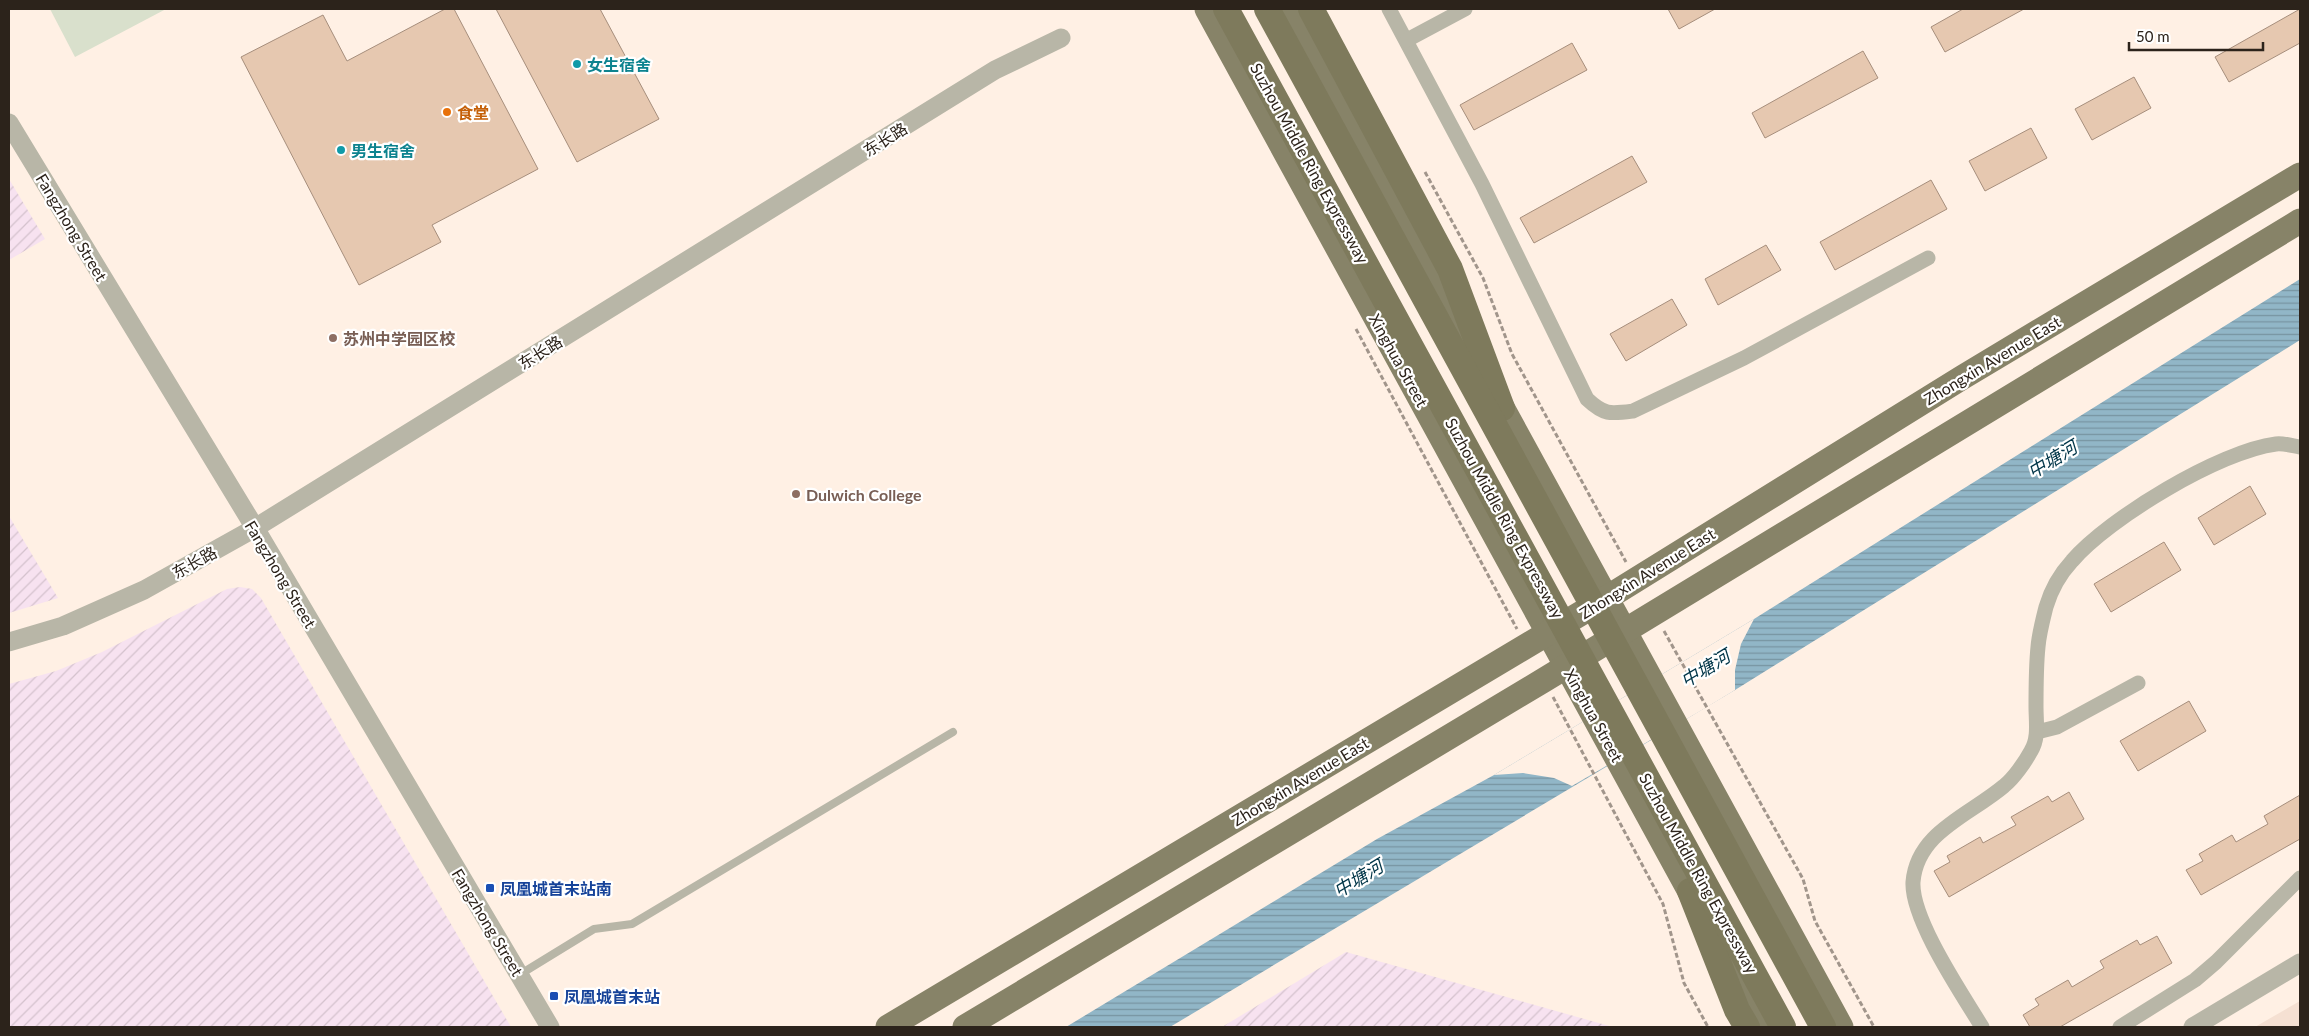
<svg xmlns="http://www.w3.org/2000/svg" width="2309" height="1036" font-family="Lato,'Noto Sans SC',sans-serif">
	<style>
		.industrial { fill: url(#industrial-furrows) }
		.medical { fill: #f5e0d2 }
		.pitch { fill: #d9e0cc }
		.water { fill: url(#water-rules) }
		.pier { fill: #fff0e4 }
		.building { fill: #e6c8b0; stroke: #a68e7c }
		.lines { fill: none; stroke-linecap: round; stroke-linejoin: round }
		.path { stroke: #a1958b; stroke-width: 3; stroke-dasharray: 5 2.5; stroke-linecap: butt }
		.service { stroke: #b8b6a7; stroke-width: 8 }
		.minor { stroke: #b8b6a7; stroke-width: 15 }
		.tertiary { stroke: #b8b6a7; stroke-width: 19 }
		.primary { stroke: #878368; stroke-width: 25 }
		.trunk { stroke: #7e7a5c; stroke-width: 26 }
		.trunk-bridge { stroke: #7e7a5c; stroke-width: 26 }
		.culture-dot { fill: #0f9aa8; stroke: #fff; stroke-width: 2 }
		.food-dot { fill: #e8710a; stroke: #fff; stroke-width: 2 }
		.education-dot { fill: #8d6e63; stroke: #fff; stroke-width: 2 }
		.transit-dot { fill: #1a4fb4; stroke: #fff; stroke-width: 2 }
		.labels { text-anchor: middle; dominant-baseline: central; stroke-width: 4.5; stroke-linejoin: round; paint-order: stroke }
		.culture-label { font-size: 16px; font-weight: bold; fill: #0d838f; stroke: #fff; text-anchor: start }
		.food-label { font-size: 16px; font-weight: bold; fill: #c56008; stroke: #fff; text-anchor: start }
		.street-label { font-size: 16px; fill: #2c231b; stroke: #fff }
		.education-label { font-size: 16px; font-weight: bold; fill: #785e54; stroke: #fff; text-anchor: start }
		.transit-label { font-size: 16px; font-weight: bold; fill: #164399; stroke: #fff; text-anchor: start }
		.water-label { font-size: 18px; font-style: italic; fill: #003548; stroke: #fff }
	</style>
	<defs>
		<pattern id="industrial-furrows" width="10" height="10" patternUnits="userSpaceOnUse" patternTransform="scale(1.25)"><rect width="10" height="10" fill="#f7e2f0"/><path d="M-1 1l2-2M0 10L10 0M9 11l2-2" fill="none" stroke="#d4c2cd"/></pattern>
		<pattern id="water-rules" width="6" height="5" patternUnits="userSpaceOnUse" patternTransform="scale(1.25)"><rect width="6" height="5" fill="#91b6c7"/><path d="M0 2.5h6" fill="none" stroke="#7794a1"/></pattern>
	</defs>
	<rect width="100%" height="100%" fill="#fff0e4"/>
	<g class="industrial">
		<polygon points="9,179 45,239 9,260"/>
		<polygon points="9,516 58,598 9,613"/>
		<polygon points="240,587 252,589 261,598 511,1027 9,1027 9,684 56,671 102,652 227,589"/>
		<polygon points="1346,952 1613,1027 1222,1027"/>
	</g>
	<polygon class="medical" points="2300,1001 2300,1027 2255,1027"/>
	<polygon class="pitch" points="50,9 166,9 75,57"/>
	<polygon class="water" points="2300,279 2300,340 1735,690 1170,1027 1066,1027 1377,839 1494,775 1754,619"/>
	<polygon class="pier" points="1754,619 1741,644 1735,670 1735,690 1707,707 1572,786 1554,778 1523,773 1494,775"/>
	<g class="building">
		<polygon points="445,9 454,9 538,169 432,225 441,242 359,285 241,57 323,15 347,61"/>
		<polygon points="496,9 600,9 659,119 577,162"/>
		<polygon points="1668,9 1715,9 1679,29"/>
		<polygon points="1963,9 2024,9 1945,52 1931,27"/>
		<polygon points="2300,9 2300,43 2229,82 2215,57"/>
		<polygon points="1572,43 1587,70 1474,130 1460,105"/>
		<polygon points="1863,51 1878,78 1765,138 1752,113"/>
		<polygon points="2134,77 2151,108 2092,140 2075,109"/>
		<polygon points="2031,128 2047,158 1985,191 1969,161"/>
		<polygon points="1632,156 1647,182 1534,243 1520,218"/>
		<polygon points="1931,180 1947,209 1835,270 1820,242"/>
		<polygon points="1766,245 1781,270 1718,305 1705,279"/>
		<polygon points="1672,299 1687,325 1626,361 1610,334"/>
		<polygon points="2250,486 2266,514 2214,545 2198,518"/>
		<polygon points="2164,542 2181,570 2111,612 2094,584"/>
		<polygon points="2189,701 2206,731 2138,771 2120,741"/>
		<polygon points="2069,792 2084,819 1949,897 1934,871 1950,862 1947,856 1980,837 1983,843 2016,825 2011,817 2048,796 2052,802"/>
		<polygon points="2300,795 2300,839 2201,895 2186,870 2203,861 2199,854 2232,835 2236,842 2268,824 2264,816"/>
		<polygon points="2157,936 2172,963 2060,1027 2030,1027 2023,1015 2039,1005 2035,999 2068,980 2072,987 2104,968 2100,961 2137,940 2140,945"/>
	</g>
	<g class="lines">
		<g class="path">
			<polyline points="1425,172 1483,278 1512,354 1626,562"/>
			<polyline points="1356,329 1517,629"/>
			<polyline points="1664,631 1803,879 1815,921 1874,1027"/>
			<polyline points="1553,697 1663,904 1684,983 1708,1027"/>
		</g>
		<polyline class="service" points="519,975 594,929 632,924 953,732"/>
		<g class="minor">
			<path d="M1389 9 1482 184 1587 399C1604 415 1610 414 1633 411L1744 358 1928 258"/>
			<polyline points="1407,40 1465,9"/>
			<polyline points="2037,732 2057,727 2138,683"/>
			<path d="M1982 1027C1962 994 1911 919 1913 882 1917 832 1970 815 2004 786 2014 778 2025 762 2031 751 2039 738 2036 722 2036 707 2036 687 2036 666 2038 647 2039 634 2043 619 2046 607 2051 590 2060 574 2072 561 2109 518 2220 451 2276 444 2284 443 2293 446 2300 447"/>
			<polyline points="2120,1027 2195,980 2216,962 2300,878"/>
		</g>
		<g class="tertiary">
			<polyline points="9,123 255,528 550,1027"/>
			<polyline points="9,642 63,626 144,590 255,528 995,70 1061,38"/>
			<polyline points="2193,1027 2300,963"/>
		</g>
		<g class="primary">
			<polyline points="1207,9 1700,910"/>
			<polyline points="1285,9 1473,354"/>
			<polyline points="1492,389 1841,1027"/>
			<polyline points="1725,956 1764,1027"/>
			<polyline points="888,1027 1605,599 1963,377 2300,175"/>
			<polyline points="965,1027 1544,680 2300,221"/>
		</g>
		<g class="trunk">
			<polyline points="1311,9 1450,269 1502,408"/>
			<polyline points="1690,891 1737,1010 1747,1027"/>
		</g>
		<g class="trunk-bridge">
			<polyline points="1226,9 1783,1027"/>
			<polyline points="1267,9 1823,1027"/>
		</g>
	</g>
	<g class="culture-dot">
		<circle cx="577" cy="64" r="5"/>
		<circle cx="341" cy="150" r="5"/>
	</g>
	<circle class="food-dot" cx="447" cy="112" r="5"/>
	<g class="education-dot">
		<circle cx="333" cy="338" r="5"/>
		<circle cx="796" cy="494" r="5"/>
	</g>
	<g class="transit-dot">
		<rect x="485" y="883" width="10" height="10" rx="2.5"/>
		<rect x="549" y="991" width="10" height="10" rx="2.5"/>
	</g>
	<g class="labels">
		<g class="culture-label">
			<text x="587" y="64">女生宿舍</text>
			<text x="351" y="150">男生宿舍</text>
		</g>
		<g class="food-label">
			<text x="457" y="112">食堂</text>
		</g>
		<g class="street-label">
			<text transform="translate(885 139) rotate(-32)">东长路</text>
			<text transform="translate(1310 163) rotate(61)">Suzhou Middle Ring Expressway</text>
			<text transform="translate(72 227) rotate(59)">Fangzhong Street</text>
			<text transform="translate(540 352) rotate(-32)">东长路</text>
			<text transform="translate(1399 360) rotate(61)">Xinghua Street</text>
			<text transform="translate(1992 360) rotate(-31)">Zhongxin Avenue East</text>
			<text transform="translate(1505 518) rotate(61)">Suzhou Middle Ring Expressway</text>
			<text transform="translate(194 562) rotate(-29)">东长路</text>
			<text transform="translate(1647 573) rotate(-32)">Zhongxin Avenue East</text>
			<text transform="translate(281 574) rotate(59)">Fangzhong Street</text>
			<text transform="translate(1594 715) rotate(61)">Xinghua Street</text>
			<text transform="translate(1300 781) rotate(-31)">Zhongxin Avenue East</text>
			<text transform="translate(1699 873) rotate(61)">Suzhou Middle Ring Expressway</text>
			<text transform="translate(488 922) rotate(59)">Fangzhong Street</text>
		</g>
		<g class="education-label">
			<text x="343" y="338">苏州中学园区校</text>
			<text x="806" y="494">Dulwich College</text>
		</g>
		<g class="transit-label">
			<text x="500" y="888">凤凰城首末站南</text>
			<text x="564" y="996">凤凰城首末站</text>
		</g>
		<g class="water-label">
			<text transform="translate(2052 459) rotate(-31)">中塘河</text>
			<text transform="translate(1705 668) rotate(-31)">中塘河</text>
			<text transform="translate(1358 878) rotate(-31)">中塘河</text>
		</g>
	</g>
	<rect width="2309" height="1036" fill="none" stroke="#2c231b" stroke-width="20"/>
	<path d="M2129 42v8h134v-8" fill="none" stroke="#2c231b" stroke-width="2.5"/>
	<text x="2136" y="42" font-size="15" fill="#2c231b" stroke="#ffffff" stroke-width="4" paint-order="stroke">50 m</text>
</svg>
